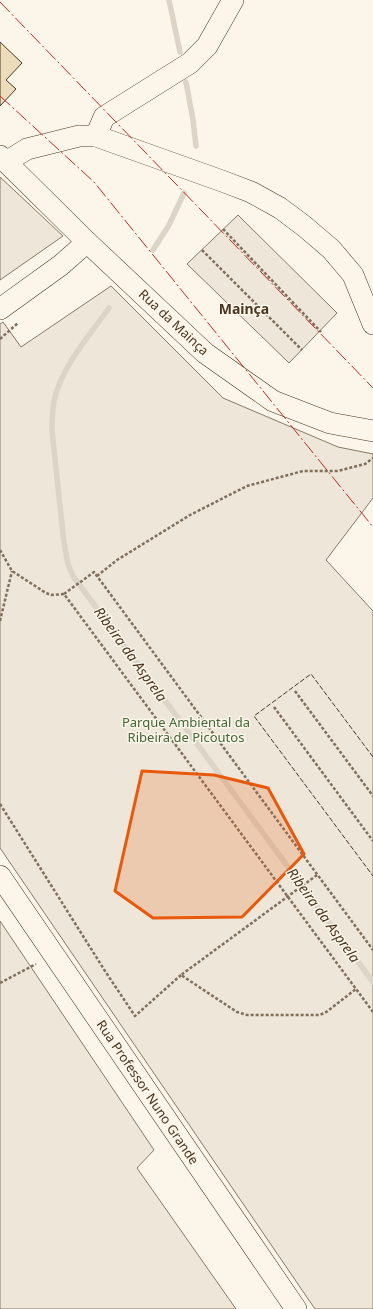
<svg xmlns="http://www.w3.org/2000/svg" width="373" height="1309" font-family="'Noto Sans',sans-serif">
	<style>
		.green { fill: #ede6d9; stroke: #887966 }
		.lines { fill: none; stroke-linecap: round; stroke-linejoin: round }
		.stream { stroke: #dcd4c6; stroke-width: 5.5 }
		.building { fill: #ecdcbc; stroke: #4a3520 }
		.minor-casing { stroke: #4a3520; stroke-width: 22 }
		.path { stroke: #7f6f5c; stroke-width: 2.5; stroke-dasharray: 3 2; stroke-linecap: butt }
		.minor { stroke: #fbf6e9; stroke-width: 21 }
		.fence { stroke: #4a3520; stroke-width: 1; stroke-dasharray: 5 2; stroke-linecap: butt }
		.power { stroke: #c62828; stroke-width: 1; stroke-dasharray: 14 3 2 3; stroke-linecap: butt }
		.marked { fill: #e8590c; fill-opacity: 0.2; stroke: #e8590c; stroke-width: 3; stroke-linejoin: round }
		.labels { text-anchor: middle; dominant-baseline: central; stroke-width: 3; stroke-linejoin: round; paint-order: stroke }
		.street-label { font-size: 13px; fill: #4a3520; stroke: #fbf6e9 }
		.park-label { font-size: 13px; fill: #436837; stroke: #fbf6e9 }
		.neighbourhood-label { font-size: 14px; font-weight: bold; fill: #4a3520; stroke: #fbf6e9 }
		.water-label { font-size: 14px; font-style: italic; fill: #4a3520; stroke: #fbf6e9 }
	</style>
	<rect width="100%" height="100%" fill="#fbf6e9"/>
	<g class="green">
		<polygon points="0,177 63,236 0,280"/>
		<polygon points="238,215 337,313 289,363 187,264"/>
		<polygon points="111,286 223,398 338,447 373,454 373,498 326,560 373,611 373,1309 315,1309 0,848 0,324 3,322 21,347"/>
		<polygon points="0,921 154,1150 137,1168 236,1309 0,1309"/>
	</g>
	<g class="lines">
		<g class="stream">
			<polyline points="169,0 180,52"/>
			<polyline points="186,82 193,120 196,146"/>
			<polyline points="153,250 169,225 184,193"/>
			<path d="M109 308C90 335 61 367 54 401 52 411 52 421 52 431L64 543 68 564 73 576 373 982"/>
		</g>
	</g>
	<polygon class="building" points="0,42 22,63 6,80 16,89 0,106"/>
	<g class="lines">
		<g class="minor-casing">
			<g id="minor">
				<polyline points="96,136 104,117 190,63 207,46 233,0"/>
				<polyline points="0,156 87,242 205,353 273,401 330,423 373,431"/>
				<polyline points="6,162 27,149 79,136 96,136 222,181 251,192 280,208 304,226 331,249 353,275 373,324"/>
				<polyline points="0,309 61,265 87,242"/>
				<polyline points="0,876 296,1309"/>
			</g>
		</g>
		<g class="path">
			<polyline points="223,229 321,332"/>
			<polyline points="202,250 302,350"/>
			<polyline points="0,339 18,323"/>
			<polyline points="0,550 12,571 46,593 51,595 64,594 373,1012"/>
			<polyline points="97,576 117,560 190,515 247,486 303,471 338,471 365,464 373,458"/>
			<polyline points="64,594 94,572 373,950"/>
			<polyline points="0,621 12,571"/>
			<polyline points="295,691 373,796"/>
			<polyline points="274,707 373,841"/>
			<polyline points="0,804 105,971 135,1016 181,975"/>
			<polyline points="317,875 181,975 237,1012 247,1015 319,1015 325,1013 356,989"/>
			<polyline points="0,983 36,964"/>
		</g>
		<use href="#minor" class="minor"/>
		<polyline class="fence" points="373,757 311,674 254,716 373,876"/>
		<g class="power">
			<polyline points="0,2 373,388"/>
			<polyline points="0,96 94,182 373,527"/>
		</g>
	</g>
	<path class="marked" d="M142 771 214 775 268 788 304 854 242 917 153 918 115 891Z"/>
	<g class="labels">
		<g class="street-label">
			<text transform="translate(174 322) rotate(43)">Rua da Mainça</text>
			<text transform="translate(148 1092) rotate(56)">Rua Professor Nuno Grande</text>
		</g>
		<g class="park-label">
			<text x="186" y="722">Parque Ambiental da<tspan x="186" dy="15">Ribeira de Picoutos</tspan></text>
		</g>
		<g class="neighbourhood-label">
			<text x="244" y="308">Mainça</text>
		</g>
		<g class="water-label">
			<text transform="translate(131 654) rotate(54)">Ribeira da Asprela</text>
			<text transform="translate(324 915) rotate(54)">Ribeira da Asprela</text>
		</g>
	</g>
</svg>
